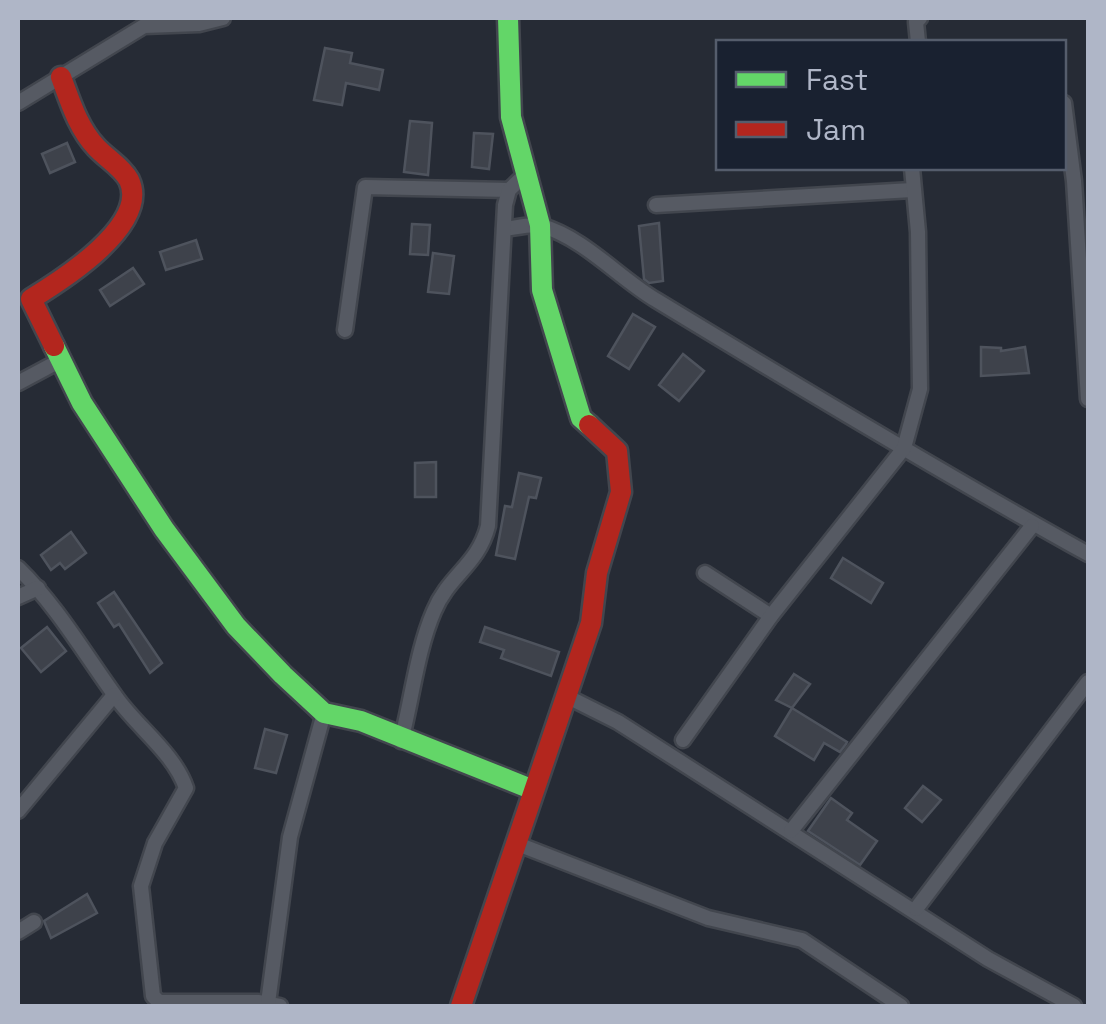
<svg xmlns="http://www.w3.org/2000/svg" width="1106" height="1024" font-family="'Space Grotesk',sans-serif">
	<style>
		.building { fill: #3e424b; stroke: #4e535d; stroke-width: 2.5 }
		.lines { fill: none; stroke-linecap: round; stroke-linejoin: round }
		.street-casing { stroke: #42464e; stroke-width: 19 }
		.fast-casing { stroke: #42464e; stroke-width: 25 }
		.jam-casing { stroke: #42464e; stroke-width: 25 }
		.street { stroke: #565a63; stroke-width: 14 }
		.fast { stroke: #63d668; stroke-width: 20 }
		.jam { stroke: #b3261e; stroke-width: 20 }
	</style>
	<rect width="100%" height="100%" fill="#262b35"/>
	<g class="building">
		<polygon points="325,48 352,53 350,63 383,70 379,90 346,83 342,105 314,100"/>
		<polygon points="410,121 432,123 428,175 404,172"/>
		<polygon points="474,133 493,134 489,169 472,167"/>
		<polygon points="67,143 75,162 50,173 42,154"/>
		<polygon points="659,223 663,281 649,283 644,279 639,226"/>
		<polygon points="412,224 430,225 428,255 410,254"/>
		<polygon points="196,240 202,259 166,270 160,252"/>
		<polygon points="433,253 454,256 449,294 428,292"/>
		<polygon points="133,268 144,284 110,306 100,290"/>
		<polygon points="633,314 655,327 629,369 608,356"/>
		<polygon points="981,347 1001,348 1001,351 1025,347 1029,373 981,376"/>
		<polygon points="683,354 704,371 679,401 659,385"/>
		<polygon points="436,462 436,497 415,497 415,463"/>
		<polygon points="519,473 541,478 536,498 529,497 515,559 496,555 505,506 512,507"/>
		<polygon points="71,532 86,553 65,569 60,563 51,570 41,555"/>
		<polygon points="843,558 883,583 871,603 831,578"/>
		<polygon points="114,592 162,663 150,673 119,624 114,627 98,603"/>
		<polygon points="47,627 66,651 41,672 21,648"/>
		<polygon points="485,627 559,652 551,676 501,658 504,650 480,642"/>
		<polygon points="794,674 810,684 792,708 776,700"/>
		<polygon points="792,708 847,742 846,744 840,752 824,743 814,760 775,736"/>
		<polygon points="265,729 287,735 276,773 255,768"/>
		<polygon points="923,786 941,800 922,822 905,808"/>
		<polygon points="831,798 852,813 847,820 877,841 860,865 808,831"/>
		<polygon points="87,894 97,913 51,938 44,921"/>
	</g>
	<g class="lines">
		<g class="street-casing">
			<g id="street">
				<polyline points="918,42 916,22 920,18"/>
				<polyline points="18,103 144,26 199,24 223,18"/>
				<polyline points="1064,103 1074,181 1088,399"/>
				<polyline points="656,205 912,190"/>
				<path d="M504 229C515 228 531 223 542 226 584 238 619 278 656 300 799 387 942 473 1088 554"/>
				<polyline points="345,330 365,187 509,190"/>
				<polyline points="18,383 61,360"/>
				<path d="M18 568C57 606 84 653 116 697 137 727 174 753 186 788L155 843 141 886 153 996 159 1002H258L280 1006"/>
				<polyline points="705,573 771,616"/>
				<polyline points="18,597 38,588"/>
				<polyline points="568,697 618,722 988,959 1074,1006"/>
				<polyline points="683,740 771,616 904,448 920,389 918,232 912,168"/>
				<path d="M401 741C412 699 417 650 434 611 449 575 478 565 488 526L505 205 509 190 528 172"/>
				<polyline points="18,811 114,695"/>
				<polyline points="791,831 1032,526"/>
				<polyline points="515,843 708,918 802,940 901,1006"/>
				<polyline points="916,909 1088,682"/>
				<polyline points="18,932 34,922"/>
				<polyline points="268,1003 290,837 324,713"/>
			</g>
		</g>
		<g class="fast-casing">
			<g id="fast">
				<polyline points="508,18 511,117 540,225 542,290 581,418 589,425"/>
				<polyline points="54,346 82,403 164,529 236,626 283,675 324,713 361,721 531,789"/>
			</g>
		</g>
		<g class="jam-casing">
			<g id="jam">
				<path d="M54 346 31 299C62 280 150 225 129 180 122 167 106 158 96 147 78 128 70 101 61 77"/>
				<polyline points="461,1006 591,623 597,573 621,492 617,451 589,425"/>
			</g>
		</g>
		<use href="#street" class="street"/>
		<use href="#fast" class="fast"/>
		<use href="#jam" class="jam"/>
	</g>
	<rect width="1106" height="1024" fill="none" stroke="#afb6c7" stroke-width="40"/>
	<rect x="716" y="40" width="350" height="130" fill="#192130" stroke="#555d6c" stroke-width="2.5"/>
	<rect x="736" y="72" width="50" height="15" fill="#63d668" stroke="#555d6c" stroke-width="2.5"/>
	<text x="806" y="90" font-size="30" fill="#afb6c7">Fast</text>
	<rect x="736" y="122" width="50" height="15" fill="#b3261e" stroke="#555d6c" stroke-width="2.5"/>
	<text x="806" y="140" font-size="30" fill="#afb6c7">Jam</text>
</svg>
